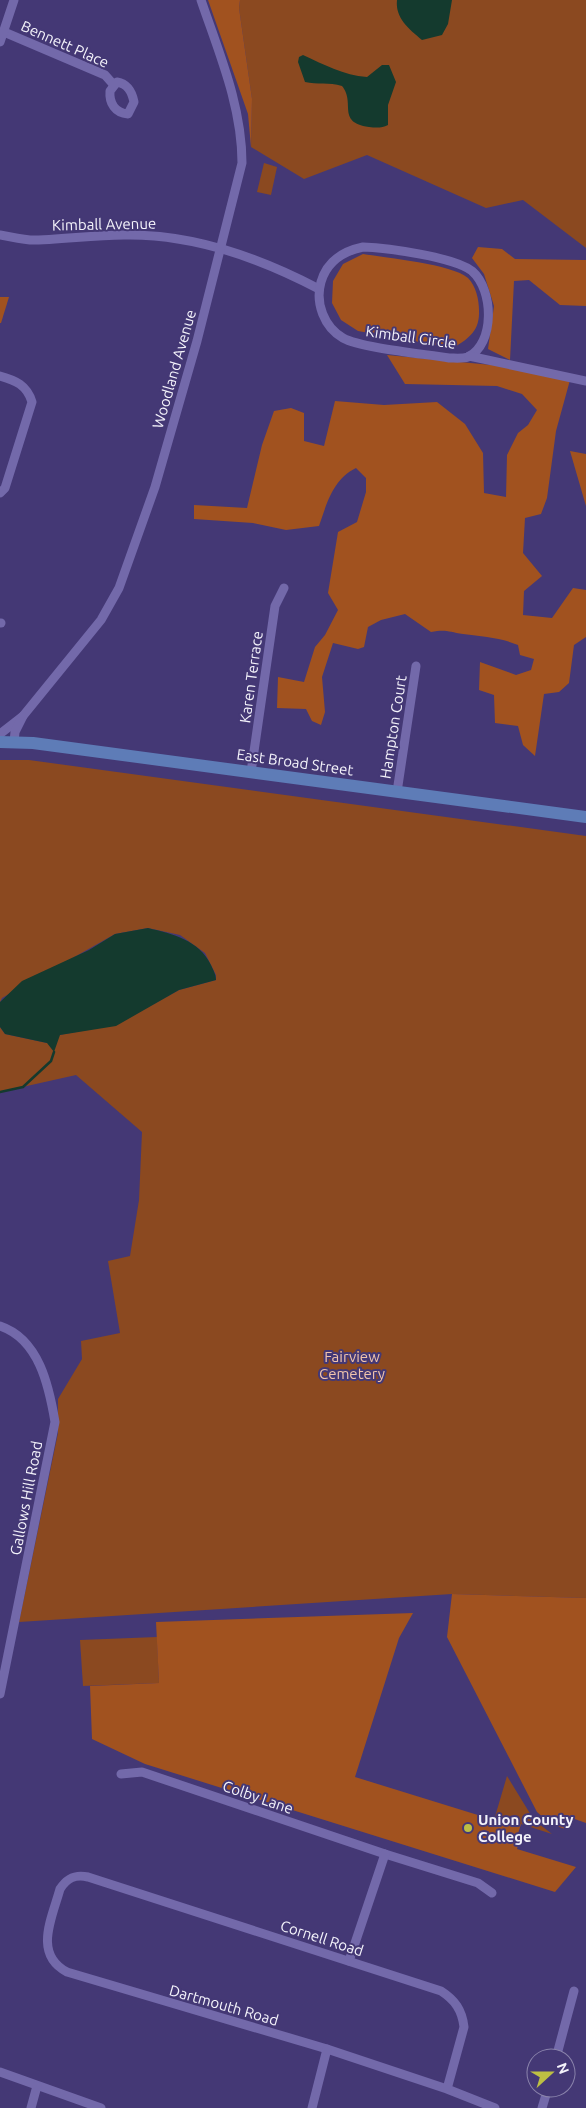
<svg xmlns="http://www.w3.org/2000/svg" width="586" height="2108" font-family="Ubuntu,sans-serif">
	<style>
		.green { fill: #8b4920 }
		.forest { fill: #a1521f }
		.water { fill: #143a2e }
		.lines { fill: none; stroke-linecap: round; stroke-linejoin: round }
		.stream { stroke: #143a2e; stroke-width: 2.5 }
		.street { stroke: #7369aa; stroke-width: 9 }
		.secondary { stroke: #5e7cb7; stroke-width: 12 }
		.poi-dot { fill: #bdbf43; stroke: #443875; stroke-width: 2 }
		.labels { text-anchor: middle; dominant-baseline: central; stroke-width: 4; stroke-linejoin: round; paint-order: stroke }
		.street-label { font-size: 15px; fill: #f4f3fb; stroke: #443875 }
		.park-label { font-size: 15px; fill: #f0c4ac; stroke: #443875 }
		.poi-label { font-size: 15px; font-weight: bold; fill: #f4f3fb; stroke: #443875; text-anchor: start }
	</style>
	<rect width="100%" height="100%" fill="#443875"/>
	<g class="green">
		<polygon points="240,0 586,0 586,248 523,200 486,208 367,155 304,179 251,147 252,99 239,8"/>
		<polygon points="264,163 277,167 271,195 257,192"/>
		<polygon points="0,760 29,760 586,836 586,1598 452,1594 19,1622 58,1433 58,1399 82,1359 81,1341 120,1333 108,1261 130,1256 139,1200 142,1132 76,1075 0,1092 0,1027 5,1034 47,1043 57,1040 59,1035 116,1025 179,990 216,980 216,975 205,953 180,935 148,928 115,934 2,998 0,1002"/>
		<polygon points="157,1637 159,1683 83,1686 80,1640"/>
		<polygon points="507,1776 534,1820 552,1834 521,1824 494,1820"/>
	</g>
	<g class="forest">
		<polygon points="208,0 240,0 239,8 252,99 251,147 248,114"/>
		<polygon points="478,247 502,249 515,259 586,260 586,306 560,305 529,280 514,281 510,360 488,349 494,306 484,274 472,258"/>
		<path d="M363 254C387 258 452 264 468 278 476 286 479 300 479 310 480 330 470 338 453 348L358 331 341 320 332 303 333 281 343 264Z"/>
		<polygon points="0,297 9,297 1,323 0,323"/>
		<path d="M387 355 502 366 570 380 556 431 547 498 541 514 525 518 523 553 542 576 524 591 523 615 552 618 573 588 586 590V637L574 645 569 683 559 692 544 694 535 756 523 745 518 726 495 723 494 695 479 690 480 662 516 675 531 670 534 659 520 655 518 645C499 637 483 637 463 634 449 632 446 629 431 632L405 614 381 620 368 627 364 647 358 649 333 643 322 677 325 712 321 725 312 721 306 709 277 708 278 677 304 682 315 647 325 635 338 610 328 593 338 532 357 522 366 492V478L356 468C333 479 327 503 319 526L286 530 253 523 194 519V505L247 508 262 445 274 411 291 408 304 413V441L324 446 335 401 384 405 437 402 465 424 483 453 484 493 506 497 507 455 518 433 528 425 537 410 522 394 497 386 405 384Z"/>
		<polygon points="570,451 586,454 586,506"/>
		<polygon points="452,1594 586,1598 586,1823 569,1817 565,1829 551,1824 537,1812 447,1637"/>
		<polygon points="413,1613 399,1638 355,1777 494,1820 521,1824 516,1840 519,1842 517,1849 576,1867 555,1892 145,1764 92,1739 90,1686 159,1683 156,1622"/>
	</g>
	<g class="water">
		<path d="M397 0H452L448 24 442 35 422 40C409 29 395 18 397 0Z"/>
		<path d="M303 55C325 65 343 75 367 77L382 65H389L396 82 388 105V125C382 128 377 128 369 127 336 122 356 103 342 86 329 82 317 85 305 82L298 62 299 57Z"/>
		<path d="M148 928C173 934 199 940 211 965 213 970 216 974 216 980L179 990 116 1026 60 1035 54 1052 47 1043 5 1034 0 1027V1002L22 981 89 950 115 934Z"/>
	</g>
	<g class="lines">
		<polyline class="stream" points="0,1092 23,1087 51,1061 54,1052"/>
		<g class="street">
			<polyline points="4,32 105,75 113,84"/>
			<polyline points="0,42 14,0"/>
			<path d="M117 82C128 84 132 92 134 102L128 114C115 113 109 103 110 91Z"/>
			<path d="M0 235C10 237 20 239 30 240 63 240 97 234 130 235 195 235 262 259 319 289"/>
			<path d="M363 247C388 248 454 257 472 271 494 290 495 344 468 357 462 359 455 358 449 358 425 354 361 348 343 338 324 327 315 303 321 282 327 261 344 251 363 247Z"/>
			<polyline points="469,356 586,381"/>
			<path d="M0 376C15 380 27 385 32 402L5 488 0 493"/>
			<polyline points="0,623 1,623"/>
			<polyline points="0,734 23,716"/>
			<path d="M14 742 15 732 23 716 101 620 119 588 155 487 197 341 242 163C242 106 219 53 201 0"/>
			<polyline points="251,772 275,606 284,588"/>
			<polyline points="397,792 416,666"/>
			<path d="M0 1326C39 1339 49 1386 55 1422L0 1694"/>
			<polyline points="121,1774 142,1772 385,1854 478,1883 492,1893"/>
			<polyline points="349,1961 385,1854"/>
			<polyline points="556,2058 574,1991"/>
			<polyline points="0,2072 101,2108"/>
			<path d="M447 2089 464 2027C462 2010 455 2000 441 1991L88 1877C75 1874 67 1878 60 1889 52 1918 33 1954 67 1972L327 2049 447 2089 495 2108"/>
			<polyline points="31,2108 37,2086"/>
			<polyline points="312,2108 327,2049"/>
			<polyline points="542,2108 548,2088"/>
		</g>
		<polyline class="secondary" points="0,742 33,743 586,817"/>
	</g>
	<circle class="poi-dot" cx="468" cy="1828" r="5"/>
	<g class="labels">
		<g class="street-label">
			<text transform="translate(65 44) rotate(24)">Bennett Place</text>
			<text transform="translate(104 224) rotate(-1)">Kimball Avenue</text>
			<text transform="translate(411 337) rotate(8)">Kimball Circle</text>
			<text transform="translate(174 369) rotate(-74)">Woodland Avenue</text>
			<text transform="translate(251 677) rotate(-82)">Karen Terrace</text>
			<text transform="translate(393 727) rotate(-81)">Hampton Court</text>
			<text transform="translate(295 762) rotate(8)">East Broad Street</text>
			<text transform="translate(26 1498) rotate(-79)">Gallows Hill Road</text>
			<text transform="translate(258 1797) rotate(19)">Colby Lane</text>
			<text transform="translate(322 1938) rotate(18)">Cornell Road</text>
			<text transform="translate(224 2005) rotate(16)">Dartmouth Road</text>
		</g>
		<g class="park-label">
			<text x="352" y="1356">Fairview<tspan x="352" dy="17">Cemetery</tspan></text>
		</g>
		<g class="poi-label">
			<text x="478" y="1819">Union County<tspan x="478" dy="17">College</tspan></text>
		</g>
	</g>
	<g transform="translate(551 2073) rotate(69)"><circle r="24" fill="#443875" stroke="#8a83ab"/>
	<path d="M0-4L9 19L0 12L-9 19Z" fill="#bdbf43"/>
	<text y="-8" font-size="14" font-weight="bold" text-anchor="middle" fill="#f4f3fb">N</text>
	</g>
</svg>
